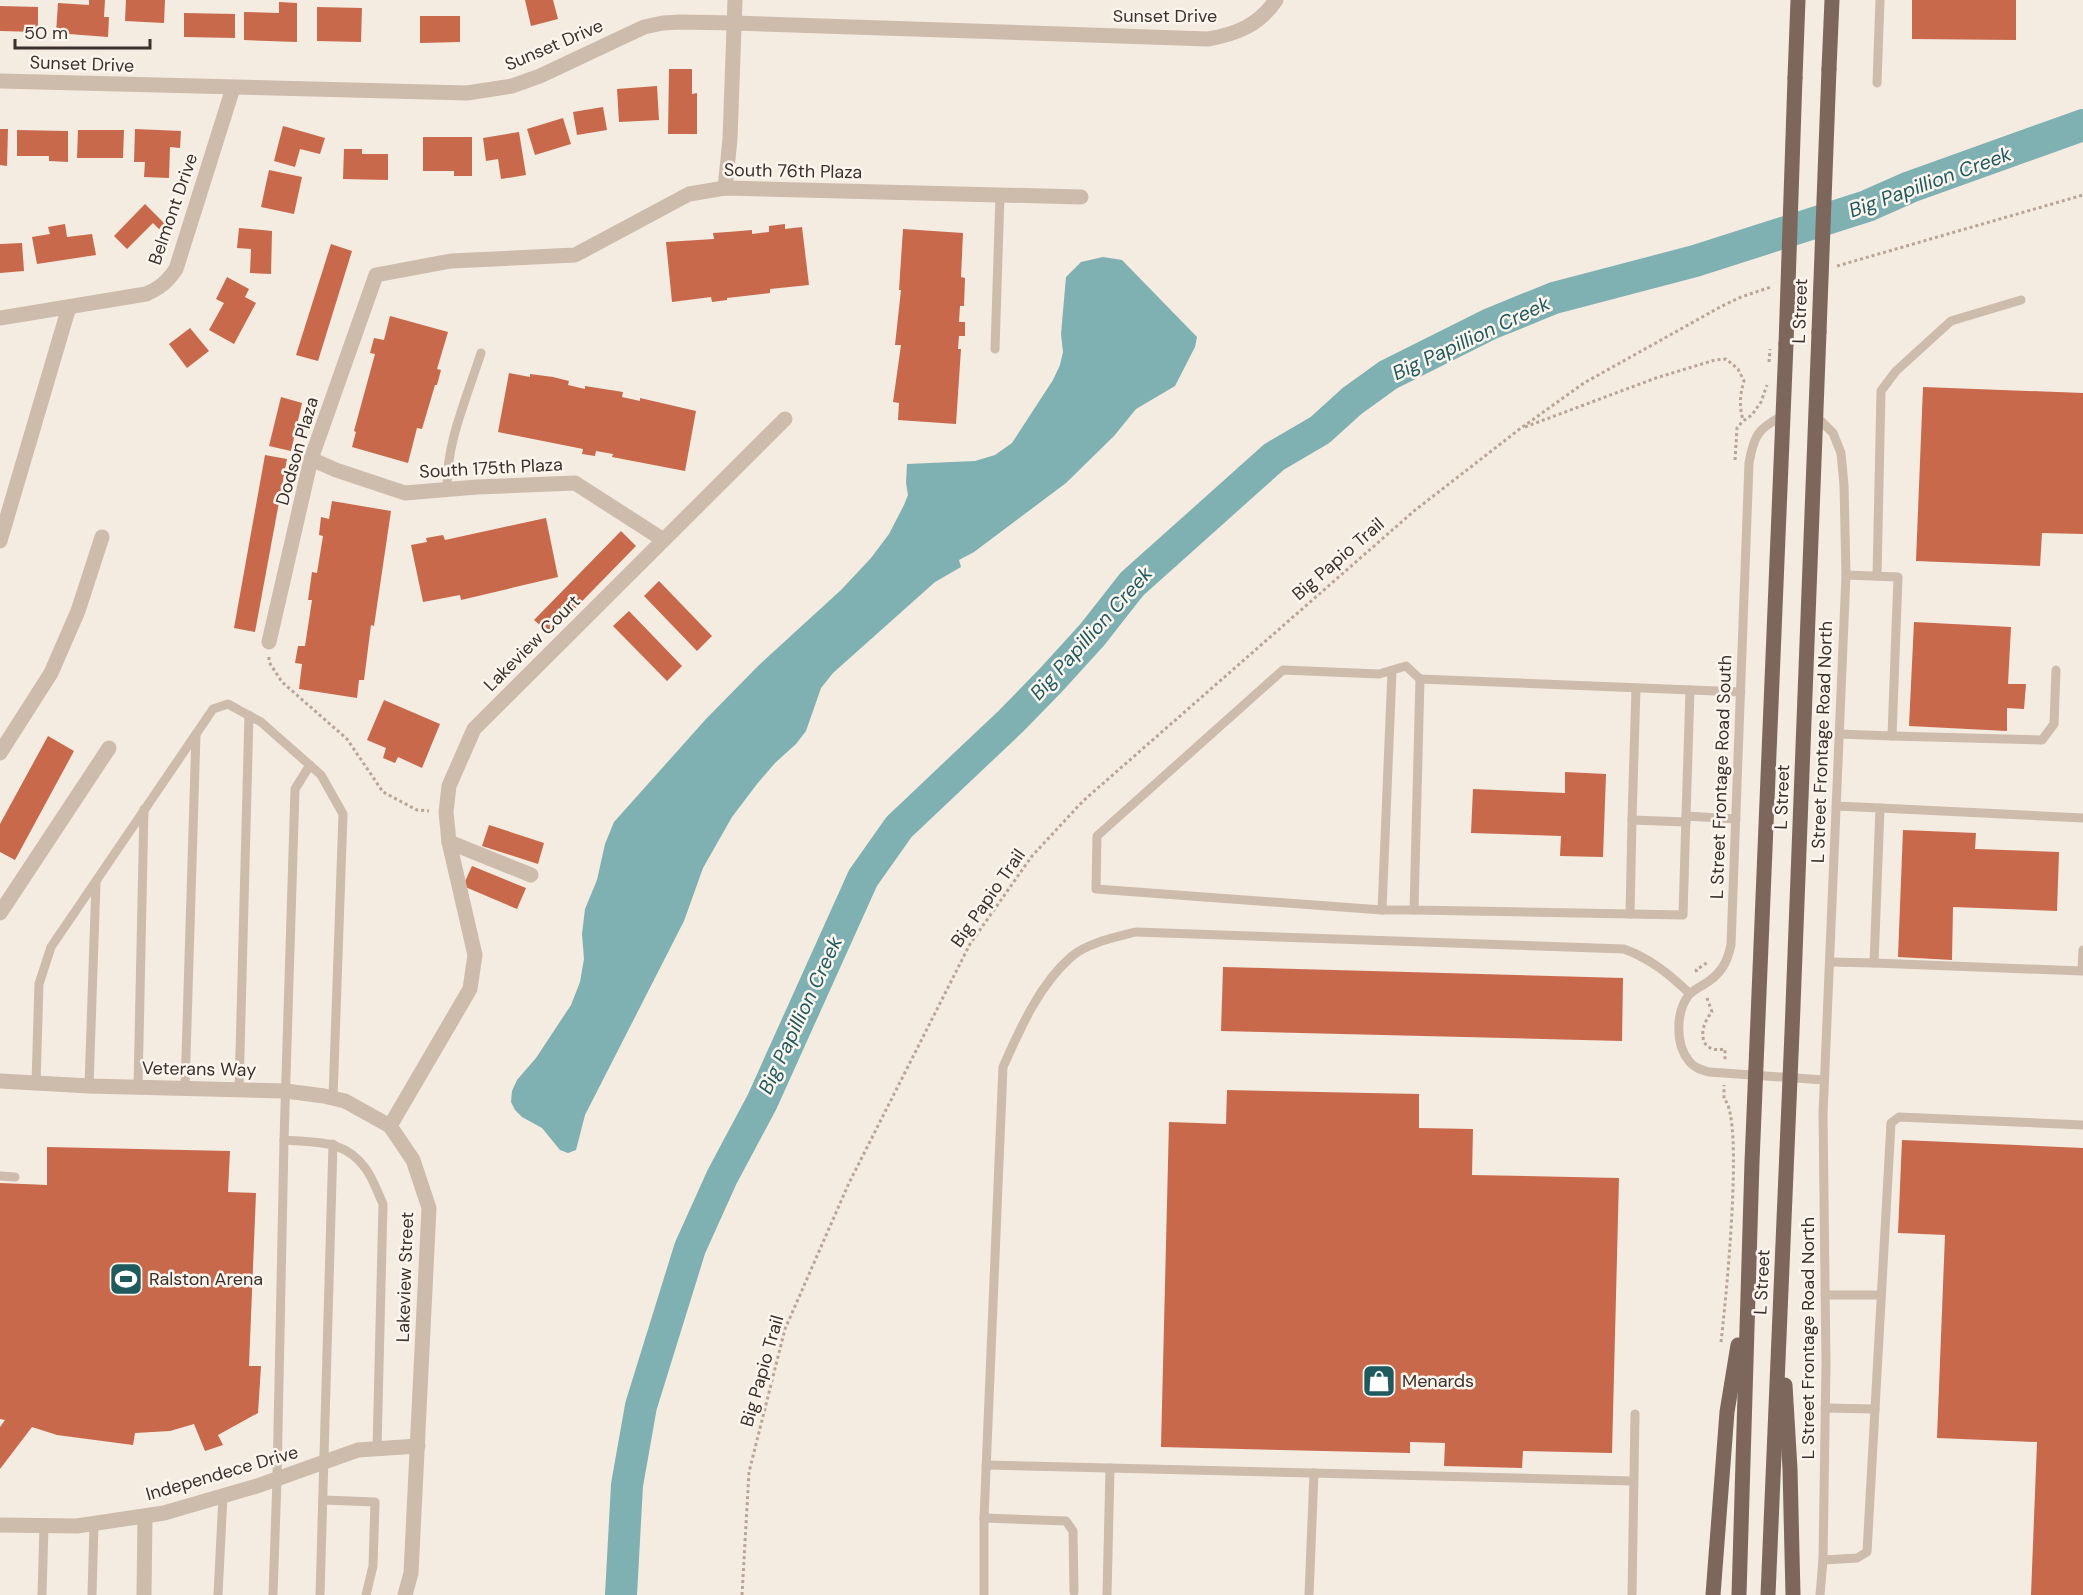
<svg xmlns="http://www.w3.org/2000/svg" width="2083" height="1595" font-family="'DM Sans',sans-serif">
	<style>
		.water { fill: #7fb0b2 }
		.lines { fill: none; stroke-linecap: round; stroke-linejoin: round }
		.river { stroke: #7fb0b2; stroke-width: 32 }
		.building { fill: #c8694b }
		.path { stroke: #b9a596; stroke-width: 3; stroke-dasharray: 3 3; stroke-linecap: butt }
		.lane { stroke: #cdbbac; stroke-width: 9 }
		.street { stroke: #cdbbac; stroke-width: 15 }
		.primary { stroke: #7d675c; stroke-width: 15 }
		.path-bridge { stroke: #b9a596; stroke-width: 3; stroke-dasharray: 3 3; stroke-linecap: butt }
		.primary-bridge { stroke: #7d675c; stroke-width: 15 }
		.labels { text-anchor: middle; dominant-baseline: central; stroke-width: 5; stroke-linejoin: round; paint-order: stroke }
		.street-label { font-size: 18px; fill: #3b302b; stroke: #fbf5ee }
		.poi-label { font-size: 18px; fill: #3b302b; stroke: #fbf5ee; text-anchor: start }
		.water-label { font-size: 20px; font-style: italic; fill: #1f5a5e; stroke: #fbf5ee }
	</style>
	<rect width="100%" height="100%" fill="#f4ebe1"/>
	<polygon class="water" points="1103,257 1122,260 1197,337 1195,347 1175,386 1136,409 1114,436 1066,483 974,552 959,560 961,567 935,582 833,673 821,688 806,731 796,744 775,763 757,784 732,817 703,868 684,921 585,1115 576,1150 568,1153 560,1150 542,1128 522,1117 515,1110 511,1102 512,1091 517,1080 536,1058 571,1005 580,982 584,959 582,934 585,909 597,880 605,844 614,822 706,719 758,666 841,590 871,558 889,534 904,505 908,495 906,483 907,464 975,461 995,455 1012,443 1053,380 1060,365 1063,352 1061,334 1066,277 1081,262"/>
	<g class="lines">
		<polyline class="river" points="621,1595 627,1485 641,1406 690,1248 722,1177 762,1102 863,878 899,827 1011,721 1051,680 1092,635 1132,584 1274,457 1320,430 1352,401 1388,375 1490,324 1554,298 1695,261 1867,206 1910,187 2083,125"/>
	</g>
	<g class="building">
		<polygon points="89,0 105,0 104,17 109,17 108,37 56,33 58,3 89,5"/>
		<polygon points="126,0 165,0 164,23 125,21"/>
		<polygon points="525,0 553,0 558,19 531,26"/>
		<polygon points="1912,0 2016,0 2016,40 1912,39"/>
		<polygon points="279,2 297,3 297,42 244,40 244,12 279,13"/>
		<polygon points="0,6 38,7 38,32 0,31"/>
		<polygon points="317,7 362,8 361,42 317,41"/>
		<polygon points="184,13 235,14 235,38 184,37"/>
		<polygon points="420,16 460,16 460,42 420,43"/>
		<polygon points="669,69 692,69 692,94 697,93 697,134 668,134"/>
		<polygon points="657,86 659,120 619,122 617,89"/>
		<polygon points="603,107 607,130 577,135 573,112"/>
		<polygon points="563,118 571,144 535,155 527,129"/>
		<polygon points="283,126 325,138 320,154 300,149 295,167 274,161"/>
		<polygon points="0,129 8,129 7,166 0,165"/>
		<polygon points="135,129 181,131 180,148 170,147 169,178 144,177 145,162 134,162"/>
		<polygon points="17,130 68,131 68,162 49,161 49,156 17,156"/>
		<polygon points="78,130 124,130 123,158 77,158"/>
		<polygon points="519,132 526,175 501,179 498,159 486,161 483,138"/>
		<polygon points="423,137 472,137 472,176 454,176 454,171 423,171"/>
		<polygon points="344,149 362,149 362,154 388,154 388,180 343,179"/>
		<polygon points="269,170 302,177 294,214 261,207"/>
		<polygon points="145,204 165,224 159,229 153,223 127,249 114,236"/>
		<polygon points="65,224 67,237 92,234 96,255 37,264 32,237 50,234 48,227"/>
		<polygon points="785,224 785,229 802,227 809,285 770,289 770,293 727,298 727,300 712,302 711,297 672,302 666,242 714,239 713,233 728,232 752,230 752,234 769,232 769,226"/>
		<polygon points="239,228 272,231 271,274 250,273 251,249 237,248"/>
		<polygon points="903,229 963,233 961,277 965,278 964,306 960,306 959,322 965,322 965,336 959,336 958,349 961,349 956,424 898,420 899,403 893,402 901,345 895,345 901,290 899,290"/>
		<polygon points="22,243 24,271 0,273 0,244"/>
		<polygon points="331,244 352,251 318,361 296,355"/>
		<polygon points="227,277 249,289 245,297 256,303 234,344 209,330 224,303 216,299"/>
		<polygon points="390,316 448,332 437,369 441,370 437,385 435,385 422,429 417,428 408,463 352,447 356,432 354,431 375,354 370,353 374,338 384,340"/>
		<polygon points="190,328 209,351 187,368 169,344"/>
		<polygon points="509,373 530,377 530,374 553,377 569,381 568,385 585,389 585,386 623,392 622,397 640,401 640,398 696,411 685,471 612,457 613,454 596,451 595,456 582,454 583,449 498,432"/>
		<polygon points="1923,387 2083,393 2083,534 2042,533 2040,566 1916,561"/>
		<polygon points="281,397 302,403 291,451 269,446"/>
		<polygon points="265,455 287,459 255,632 234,628"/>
		<polygon points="332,501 391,511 374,626 371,625 364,680 359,680 357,698 299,689 302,664 295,663 298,646 305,646 312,600 308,600 312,572 317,573 323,536 319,535 321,517 329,519"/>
		<polygon points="546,518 558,577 461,600 460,595 423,602 411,545 427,542 426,538 443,535 445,540"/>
		<polygon points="621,531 636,546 550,634 534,620"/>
		<polygon points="659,581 712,636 697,651 644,596"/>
		<polygon points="629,611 682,666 667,681 613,626"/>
		<polygon points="1914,622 2011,627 2008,684 2026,684 2024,709 2007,708 2007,731 1909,726"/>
		<polygon points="384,700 440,724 422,768 398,757 395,763 383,758 386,748 367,740"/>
		<polygon points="48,736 74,751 15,860 0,852 0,824"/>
		<polygon points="1565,772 1606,774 1603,857 1560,856 1561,836 1471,833 1473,789 1565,793"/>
		<polygon points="489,825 544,843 538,864 482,846"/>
		<polygon points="1903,830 1976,833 1975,849 2059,852 2057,911 1953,907 1952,960 1898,957"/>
		<polygon points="472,866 526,888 517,909 463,886"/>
		<polygon points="1223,967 1623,978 1622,1041 1221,1031"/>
		<polygon points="1227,1090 1419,1094 1419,1128 1473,1129 1472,1175 1619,1178 1612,1453 1523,1451 1522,1468 1444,1466 1445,1443 1410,1442 1410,1453 1161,1447 1169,1122 1226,1124"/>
		<polygon points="1902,1140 2083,1148 2083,1595 2031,1595 2037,1442 1937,1438 1945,1235 1898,1233"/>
		<polygon points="47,1147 230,1151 228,1192 256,1193 249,1366 261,1366 258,1413 218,1435 223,1445 205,1451 194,1424 170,1431 135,1433 133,1445 57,1435 32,1427 0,1469 0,1427 5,1420 0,1419 0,1183 47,1185"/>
	</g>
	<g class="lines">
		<g class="path">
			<polyline points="1837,266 2083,195"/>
			<path d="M1525 427 1656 378 1715 360 1726 359 1738 369 1744 381C1740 394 1739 406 1743 420"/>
			<polyline points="1735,460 1737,428 1743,421 1752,415 1761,402 1767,385"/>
			<polyline points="269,657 269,662 282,682 347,739 383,792 417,810 429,811"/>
			<polyline points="1697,972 1696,970 1708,962"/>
			<path d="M1707 998 1712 1012C1698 1028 1698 1054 1725 1049V1061"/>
			<path d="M1721 1342C1725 1308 1745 1116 1724 1099V1085"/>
			<polyline points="742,1595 749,1472 785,1329 849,1183 970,944 1032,856 1083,801 1414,511 1521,428 1584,383 1722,306 1741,297 1771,287"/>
		</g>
		<g class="lane">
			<polyline points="1877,83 1880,0"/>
			<polyline points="995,349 1000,195"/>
			<path d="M1782 416C1758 429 1754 435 1749 463L1731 945C1727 964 1720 975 1703 985 1698 988 1692 991 1688 996 1676 1013 1675 1044 1689 1061 1694 1068 1702 1070 1709 1072L1824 1080"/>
			<polyline points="1816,416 1833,433 1841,453 1844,485 1846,575 1823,1114 1826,1364 1823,1560 1820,1595"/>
			<path d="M447 489C446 443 467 397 481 353"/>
			<polyline points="1877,576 1881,391 1896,371 1951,321 2021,300"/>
			<polyline points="1392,671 1382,910 1096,889 1097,836 1283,670 1379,674 1406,666 1420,679"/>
			<polyline points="1839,734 1892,736 1898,577 1846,575"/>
			<polyline points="1892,736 2042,740 2054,724 2056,670"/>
			<path d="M310 765 295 789 284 1140C317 1143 345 1139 366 1169 373 1179 378 1193 383 1204L377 1449"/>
			<polyline points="1880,808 2083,818"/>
			<polyline points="1686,816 1690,690"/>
			<polyline points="1736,819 1686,816 1683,915 1414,910 1420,679 1741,692"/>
			<polyline points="1632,820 1636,688"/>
			<polyline points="1382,910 1414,910"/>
			<polyline points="1630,914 1632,820 1686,822"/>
			<polyline points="1830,962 1874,963 1880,808 1836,806"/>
			<polyline points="1874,963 2082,971 2083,950"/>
			<polyline points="36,1083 39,984 51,947 213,709 228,704 261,722 321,775 343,814 333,1098"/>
			<polyline points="89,1086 96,882"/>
			<polyline points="138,1087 144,809"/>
			<polyline points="185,1088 196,734"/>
			<polyline points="239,1090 249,715"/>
			<polyline points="0,1176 15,1177"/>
			<polyline points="1825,1295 1881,1295"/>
			<polyline points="1825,1408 1875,1409"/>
			<polyline points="986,1465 1633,1481"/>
			<polyline points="323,1500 375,1502 373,1566 366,1595"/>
			<polyline points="984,1518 1066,1521 1073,1531 1074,1592"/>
			<polyline points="1823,1560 1857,1558 1867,1552 1891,1123 1899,1117 2083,1125"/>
			<polyline points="42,1595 44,1526"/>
			<polyline points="92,1595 94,1524"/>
			<polyline points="218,1595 223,1496"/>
			<polyline points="273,1595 277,1479 284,1140"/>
			<polyline points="320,1595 333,1144"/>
			<path d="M984 1595V1518L1003 1067C1020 1029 1039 985 1071 957 1087 943 1116 937 1136 932L1624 949C1651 959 1669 974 1689 993"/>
			<polyline points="1107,1595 1110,1468"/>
			<polyline points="1309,1595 1314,1473"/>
			<polyline points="1632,1595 1635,1414"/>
		</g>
		<g class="street">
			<path d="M0 81 467 93 512 86 540 76 644 27 663 23 681 22 734 23 1208 39C1237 34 1259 25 1276 0"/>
			<polyline points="725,188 730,139 735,0"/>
			<path d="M0 318 146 294C160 288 167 282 176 269L233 88"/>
			<polyline points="311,459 336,470 405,493 477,487 575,483 662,539"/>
			<polyline points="0,541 69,307"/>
			<polyline points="269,642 311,459 376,275 451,261 575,255 689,194 725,188 1081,197"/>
			<polyline points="0,753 51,673 78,611 102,537"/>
			<polyline points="449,842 531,875"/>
			<polyline points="0,913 109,748"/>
			<polyline points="0,1081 89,1086 286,1091 324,1096 345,1101 390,1126 413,1160 429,1208 411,1573 405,1595"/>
			<polyline points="390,1126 470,989 475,955 449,842 446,812 449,786 474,729 785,419"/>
			<polyline points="0,1525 77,1526 164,1513 257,1486 358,1450 418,1446"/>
			<polyline points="144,1595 145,1516"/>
		</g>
		<g class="primary">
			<polyline points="1829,69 1832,0"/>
			<polyline points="1795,78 1798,0"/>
			<polyline points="1785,1385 1790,1469 1793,1595"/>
			<polyline points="1713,1595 1727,1412 1738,1345"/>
			<polyline points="1739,1595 1752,1162 1786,344"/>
			<polyline points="1768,1595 1792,1032 1819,332"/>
		</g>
		<polyline class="path-bridge" points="1769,362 1770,349"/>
		<g class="primary-bridge">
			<polyline points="1819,332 1829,69"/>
			<polyline points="1786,344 1795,78"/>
		</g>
	</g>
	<defs>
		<g id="stadium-square" transform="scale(1.725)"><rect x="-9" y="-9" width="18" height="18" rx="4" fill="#1f5a5e" stroke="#fbf5ee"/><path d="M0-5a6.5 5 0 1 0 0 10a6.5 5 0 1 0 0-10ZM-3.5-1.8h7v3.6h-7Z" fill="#fff"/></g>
		<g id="shop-square" transform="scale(1.725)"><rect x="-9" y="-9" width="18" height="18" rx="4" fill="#1f5a5e" stroke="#fbf5ee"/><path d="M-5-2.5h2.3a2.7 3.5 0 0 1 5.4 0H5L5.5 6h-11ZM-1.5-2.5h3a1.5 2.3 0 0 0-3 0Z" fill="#fff"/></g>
	</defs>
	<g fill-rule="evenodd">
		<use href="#stadium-square" x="126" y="1279"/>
		<use href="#shop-square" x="1379" y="1381"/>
	</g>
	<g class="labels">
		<g class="street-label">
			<text x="1165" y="16">Sunset Drive</text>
			<text transform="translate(554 45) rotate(-23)">Sunset Drive</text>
			<text transform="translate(82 64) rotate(2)">Sunset Drive</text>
			<text transform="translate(793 171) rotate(1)">South 76th Plaza</text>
			<text transform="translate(173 209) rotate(-71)">Belmont Drive</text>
			<text transform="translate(1800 311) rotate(-88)">L Street</text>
			<text transform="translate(297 451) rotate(-74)">Dodson Plaza</text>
			<text transform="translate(491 468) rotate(-3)">South 175th Plaza</text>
			<text transform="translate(1338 559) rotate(-41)">Big Papio Trail</text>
			<text transform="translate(532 643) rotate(-45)">Lakeview Court</text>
			<text transform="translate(1822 742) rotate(-88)">L Street Frontage Road North</text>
			<text transform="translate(1721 777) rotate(-88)">L Street Frontage Road South</text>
			<text transform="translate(1782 797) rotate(-88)">L Street</text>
			<text transform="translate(988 898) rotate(-55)">Big Papio Trail</text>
			<text transform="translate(199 1069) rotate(1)">Veterans Way</text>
			<text transform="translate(405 1277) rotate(-88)">Lakeview Street</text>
			<text transform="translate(1762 1282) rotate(-87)">L Street</text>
			<text transform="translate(1808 1338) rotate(-90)">L Street Frontage Road North</text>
			<text transform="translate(762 1371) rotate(-74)">Big Papio Trail</text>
			<text transform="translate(222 1473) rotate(-16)">Independece Drive</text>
		</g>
		<g class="poi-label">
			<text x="149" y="1279">Ralston Arena</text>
			<text x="1402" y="1381">Menards</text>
		</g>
		<g class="water-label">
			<text transform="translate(1930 182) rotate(-20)">Big Papillion Creek</text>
			<text transform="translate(1471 338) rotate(-25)">Big Papillion Creek</text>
			<text transform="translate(1091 633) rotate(-48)">Big Papillion Creek</text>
			<text transform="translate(800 1015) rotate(-65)">Big Papillion Creek</text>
		</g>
	</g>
	<path d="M15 39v9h135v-9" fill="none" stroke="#3b302b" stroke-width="3"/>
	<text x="24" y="39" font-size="18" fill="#3b302b" stroke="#fbf5ee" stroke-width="4.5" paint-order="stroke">50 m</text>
</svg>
